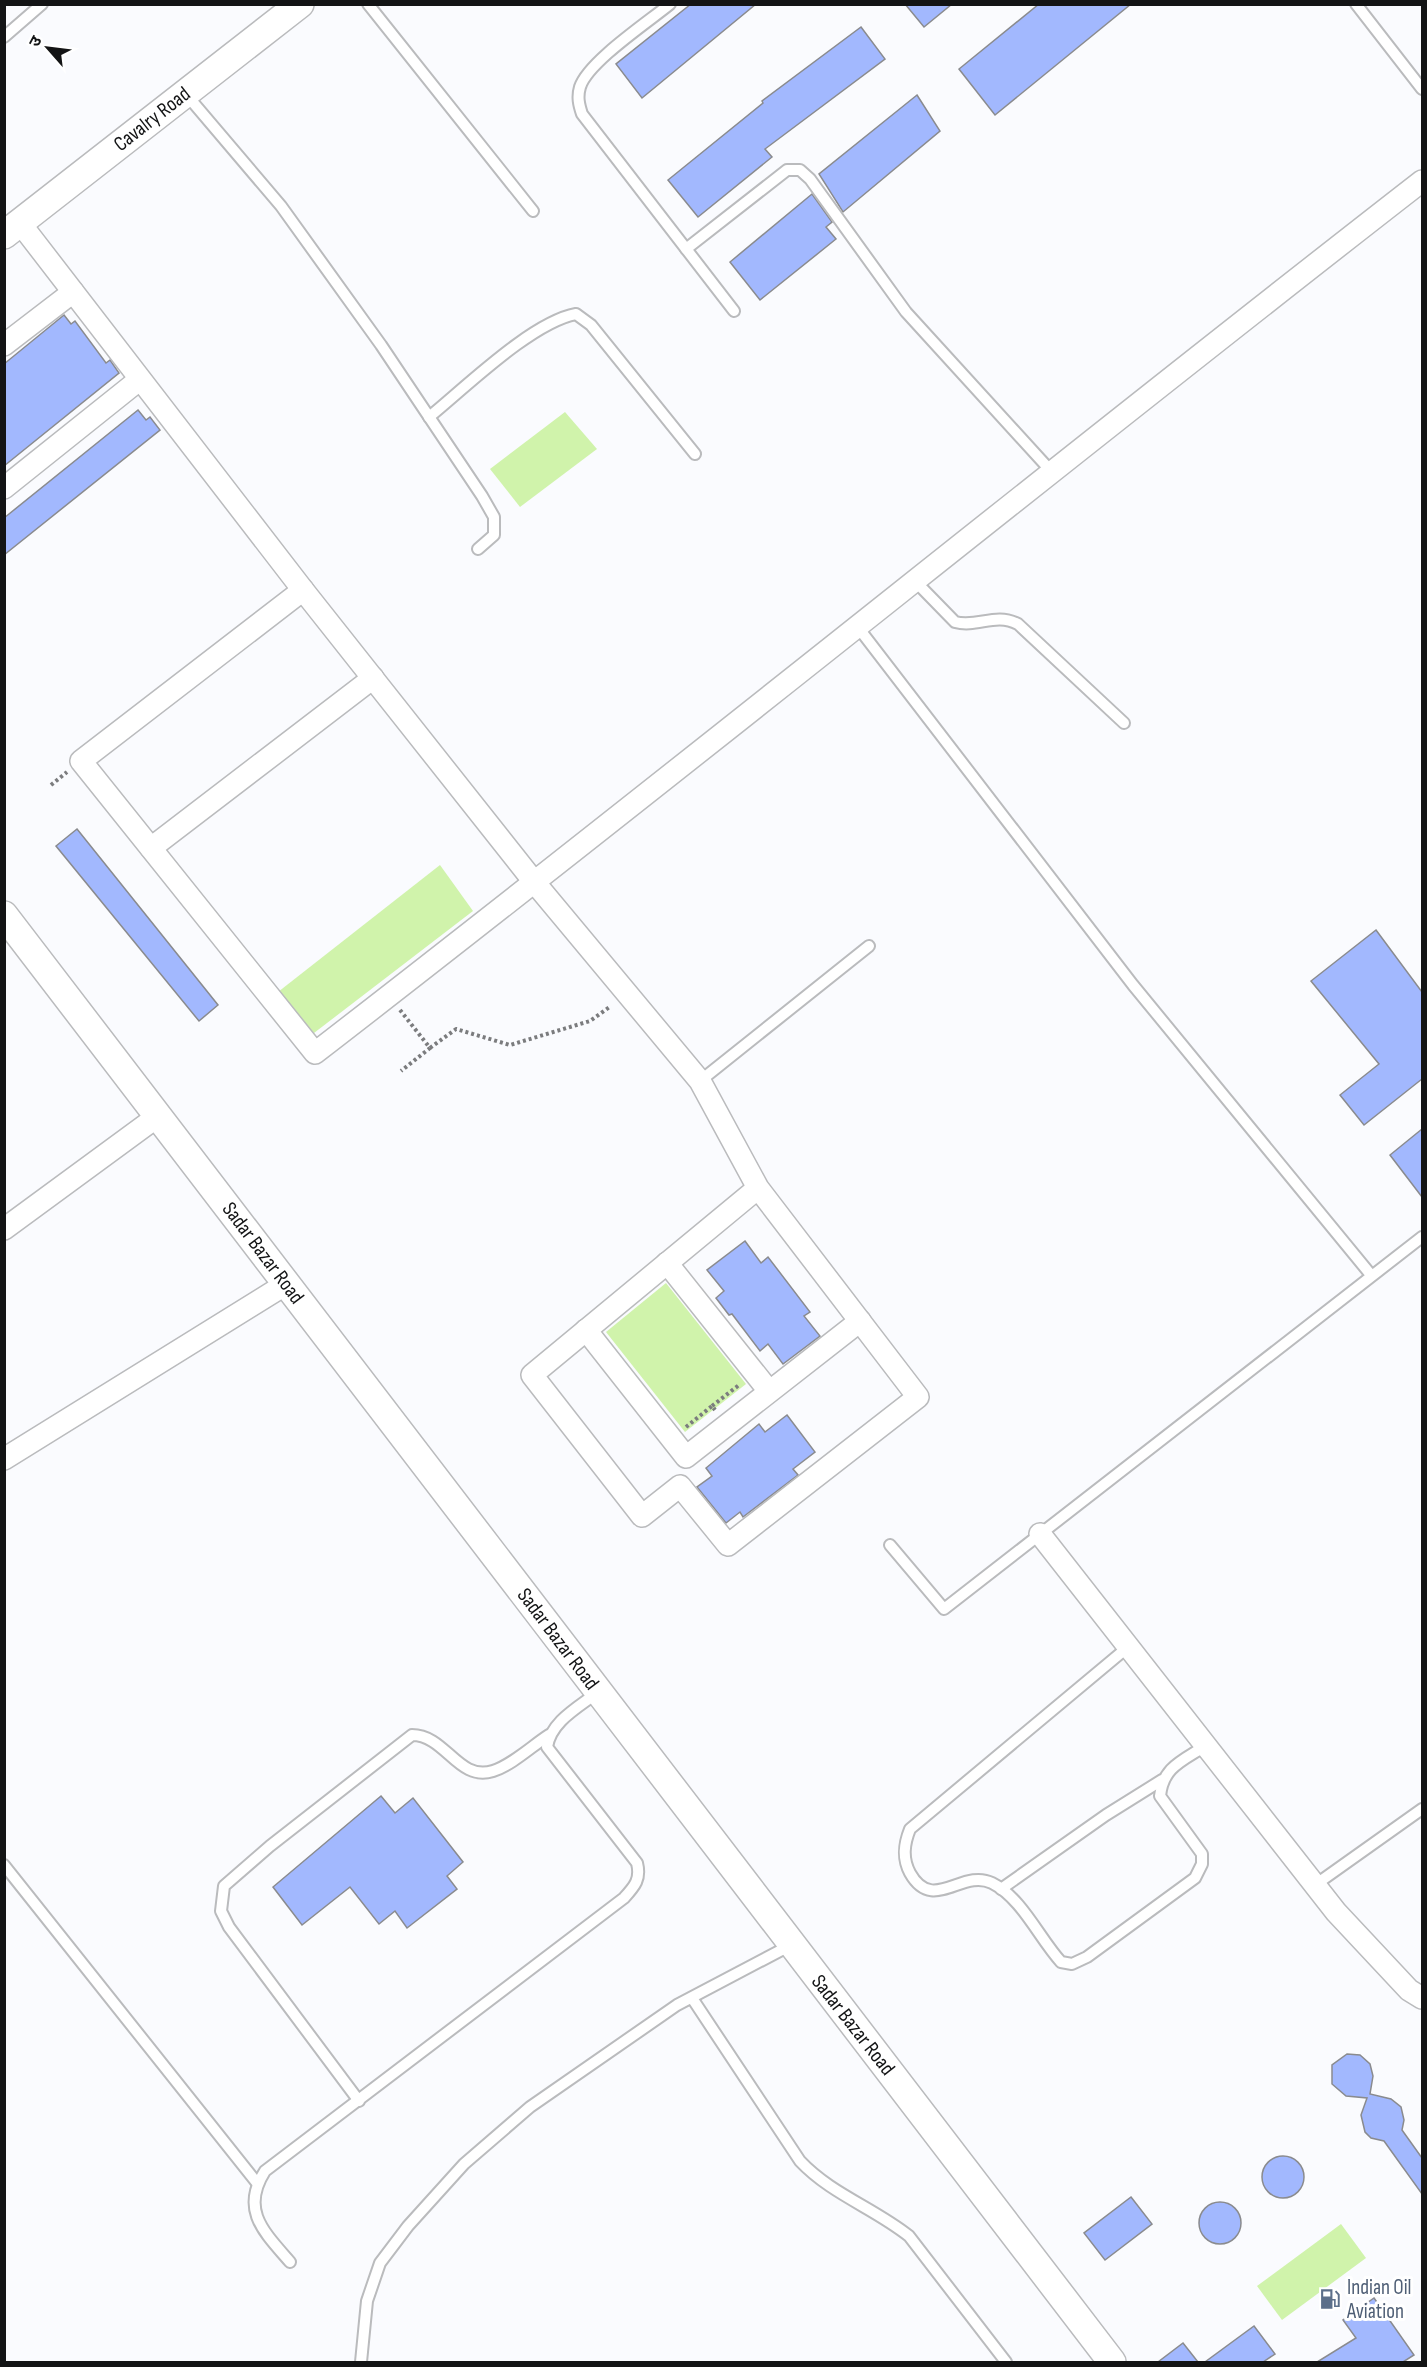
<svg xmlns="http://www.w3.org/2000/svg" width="1427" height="2367" font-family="'Sofia Sans Condensed','Noto Sans Devanagari',sans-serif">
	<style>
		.green { fill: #d0f3ab }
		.building { fill: #a2b8fe; stroke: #8a8b8e; stroke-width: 1.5 }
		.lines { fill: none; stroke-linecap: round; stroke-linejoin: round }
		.service-casing { stroke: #babbbd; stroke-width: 14 }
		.minor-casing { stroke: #babbbd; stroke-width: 24 }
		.tertiary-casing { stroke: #babbbd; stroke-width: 30 }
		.path { stroke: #7b7c7e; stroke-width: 4; stroke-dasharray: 3 3; stroke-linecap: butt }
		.service { stroke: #fff; stroke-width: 10 }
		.minor { stroke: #fff; stroke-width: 21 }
		.tertiary { stroke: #fff; stroke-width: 27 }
		.labels { text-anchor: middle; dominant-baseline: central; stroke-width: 6; stroke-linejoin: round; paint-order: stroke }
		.street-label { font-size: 21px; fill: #131415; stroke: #fff }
		.service-label { font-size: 21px; fill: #4e5e75; stroke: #fff; text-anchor: start }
	</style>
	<rect width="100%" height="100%" fill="#fafbfe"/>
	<g class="green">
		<polygon points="565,412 597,449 520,507 490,469"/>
		<polygon points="440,865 473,911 314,1033 278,992"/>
		<polygon points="666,1283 746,1384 685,1432 606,1332"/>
		<polygon points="1341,2224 1366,2258 1282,2320 1257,2286"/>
	</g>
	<g class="building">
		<polygon points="691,4 756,4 642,98 616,64"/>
		<polygon points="905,4 952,4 924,27"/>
		<polygon points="1039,4 1131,4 995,115 959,69"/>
		<polygon points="861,27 885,59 765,149 772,157 698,217 668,180 763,103 762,101"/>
		<polygon points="917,95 940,131 843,212 819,174"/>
		<polygon points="812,194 832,222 826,227 836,239 760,300 730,262"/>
		<polygon points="64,315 71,324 75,321 106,363 110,360 119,373 4,466 4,364"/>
		<polygon points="138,410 146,420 150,417 160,430 4,555 4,518"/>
		<polygon points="77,829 218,1005 199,1021 56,846"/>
		<polygon points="1376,930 1422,992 1422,1079 1364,1125 1340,1095 1379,1064 1311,981"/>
		<polygon points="1422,1129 1422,1197 1390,1155"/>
		<polygon points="745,1241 761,1263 768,1257 810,1312 804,1316 820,1336 783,1364 768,1344 760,1351 732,1314 729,1315 716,1298 724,1291 707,1270"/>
		<polygon points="787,1415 815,1452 793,1469 798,1475 743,1517 740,1512 726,1523 697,1487 712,1476 706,1468 759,1424 765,1432"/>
		<polygon points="381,1796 395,1813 413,1798 463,1862 447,1876 457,1889 407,1928 395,1911 379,1924 350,1887 302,1925 273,1887"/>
		<polygon points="1347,2054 1360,2055 1370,2064 1373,2076 1370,2094 1391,2099 1401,2107 1404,2120 1402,2130 1422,2158 1422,2194 1384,2141 1371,2138 1365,2132 1361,2115 1367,2098 1346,2096 1332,2084 1332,2065"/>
		<circle cx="1283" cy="2177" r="21"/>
		<polygon points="1131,2197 1152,2224 1105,2260 1084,2233"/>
		<circle cx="1220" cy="2223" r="21"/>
		<polygon points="1374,2298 1414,2355 1403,2362 1317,2362 1356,2338 1343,2320"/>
		<polygon points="1254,2326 1275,2354 1263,2362 1205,2362"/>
		<polygon points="1183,2343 1198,2362 1158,2362"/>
	</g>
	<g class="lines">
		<g class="service-casing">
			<g id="service">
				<polyline points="368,4 533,211"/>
				<path d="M670 4C648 22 588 62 580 87 577 97 579 105 582 114L734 311"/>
				<polyline points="1356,4 1422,89"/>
				<polyline points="4,37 42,4"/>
				<polyline points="185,93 281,206 381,345 482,496 494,517 494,535 478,549"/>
				<polyline points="686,249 787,170 800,170 810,179 906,312 1051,471"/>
				<path d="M429 417C466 387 532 322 576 314L591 325 695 454"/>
				<path d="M915 581 955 622C978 628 995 612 1018 624L1124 723"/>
				<polyline points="857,626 1133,985 1371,1275"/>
				<polyline points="700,1081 869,946"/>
				<polyline points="890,1545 944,1609 1422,1237"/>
				<path d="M1128 1647 910 1829C904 1844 902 1858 910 1873 933 1914 962 1868 992 1883 1022 1898 1039 1938 1061 1962L1072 1964 1087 1957 1195 1878 1202 1864V1854L1160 1796C1163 1767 1182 1761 1205 1746"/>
				<polyline points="4,1865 257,2183"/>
				<polyline points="1315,1885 1422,1809"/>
				<polyline points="1001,1889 1106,1815 1162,1780"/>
				<path d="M692 1998 800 2161C831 2194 874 2208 909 2236L1006 2362"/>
				<path d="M359 2101 229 1927 221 1911 224 1886 270 1846 412 1735C446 1735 458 1782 493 1771 512 1765 532 1746 549 1735"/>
				<path d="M290 2262C264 2232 240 2210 265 2171L624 1898C635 1886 641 1879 637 1863L547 1747C551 1721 579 1707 598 1692"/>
				<polyline points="361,2362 367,2301 380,2263 408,2226 464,2164 530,2107 677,2005 791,1945"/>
			</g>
		</g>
		<g class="minor-casing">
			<g id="minor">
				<polyline points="20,223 303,590 535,883 700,1081 758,1188 918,1397 728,1545 680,1486 642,1516 532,1375 758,1188"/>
				<polyline points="4,345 73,292"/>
				<polyline points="4,488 139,380"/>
				<path d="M303 590 81 761 315 1053C687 766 1051 469 1422 181"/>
				<polyline points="151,848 373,678"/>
				<polyline points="4,1229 158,1116"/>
				<polyline points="667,1263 769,1391"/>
				<polyline points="586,1330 686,1457 860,1321"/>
				<polyline points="4,1459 286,1284"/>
				<polyline points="1040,1534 1336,1912 1409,1990 1422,1998"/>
			</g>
		</g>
		<g class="tertiary-casing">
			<g id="tertiary">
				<polyline points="4,235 300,4"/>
				<polyline points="4,915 1112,2362"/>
			</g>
		</g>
		<g class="path">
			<polyline points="51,785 67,772"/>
			<polyline points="400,1010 430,1048 401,1071"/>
			<polyline points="430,1048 456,1029 510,1045 590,1021 611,1006"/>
			<polyline points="712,1406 739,1385"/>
			<polyline points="686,1427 712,1406 715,1410"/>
		</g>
		<use href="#service" class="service"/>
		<use href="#minor" class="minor"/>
		<use href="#tertiary" class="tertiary"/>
	</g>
	<defs>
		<g id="fuel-bare" transform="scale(1.62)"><path d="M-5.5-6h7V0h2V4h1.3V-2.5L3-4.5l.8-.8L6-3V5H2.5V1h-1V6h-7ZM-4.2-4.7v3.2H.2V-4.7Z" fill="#5c6f8a" stroke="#fff" stroke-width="2.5" paint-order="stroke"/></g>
	</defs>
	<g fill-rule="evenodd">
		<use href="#fuel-bare" x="1330" y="2299"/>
	</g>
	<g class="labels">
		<g class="street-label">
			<text transform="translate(152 119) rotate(-38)">Cavalry Road</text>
			<text transform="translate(263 1253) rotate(53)">Sadar Bazar Road</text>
			<text transform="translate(558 1639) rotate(53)">Sadar Bazar Road</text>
			<text transform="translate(853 2025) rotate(52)">Sadar Bazar Road</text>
		</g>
		<g class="service-label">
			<text x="1347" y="2287">Indian Oil<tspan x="1347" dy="24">Aviation</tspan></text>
		</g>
	</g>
	<rect width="1427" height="2367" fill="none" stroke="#131415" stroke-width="12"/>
	<g transform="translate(48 48) rotate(298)" stroke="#ffffff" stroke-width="4.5" paint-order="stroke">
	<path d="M0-4.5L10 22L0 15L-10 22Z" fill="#131415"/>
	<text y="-9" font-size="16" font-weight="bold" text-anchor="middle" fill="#131415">उ</text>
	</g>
</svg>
